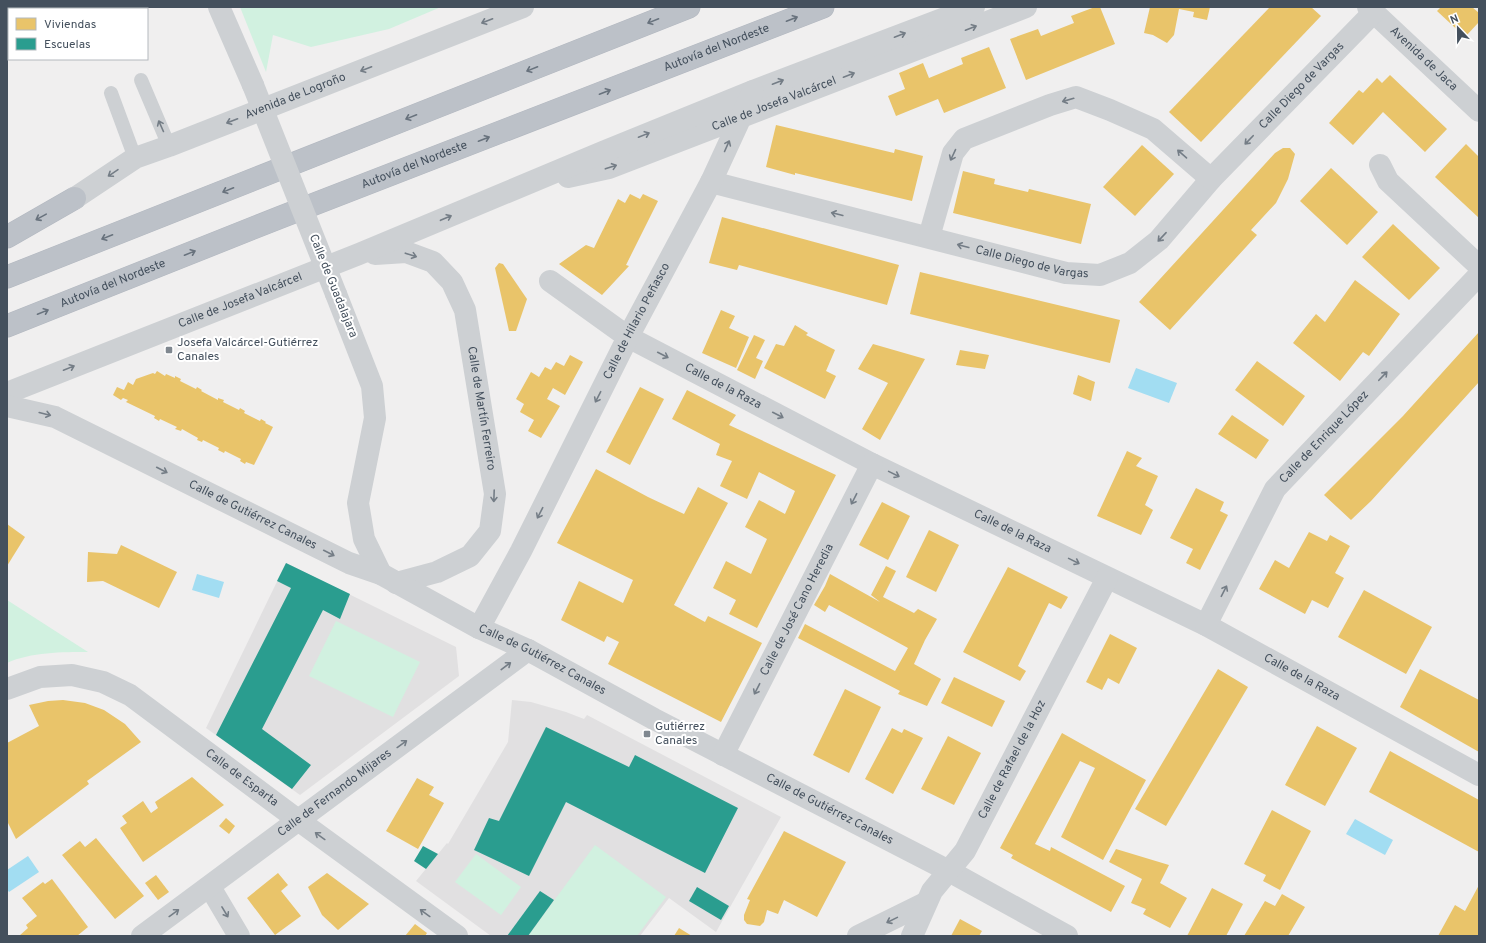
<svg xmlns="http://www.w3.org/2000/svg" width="1486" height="943" font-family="Overpass,sans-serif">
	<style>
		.education { fill: #e1e0e1 }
		.green { fill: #d1f1e0 }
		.water { fill: #a2ddf2 }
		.homes { fill: #e9c46a }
		.schools { fill: #2a9d8f }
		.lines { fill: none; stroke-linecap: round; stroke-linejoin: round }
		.highway-casing { stroke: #b3b8c0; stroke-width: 23 }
		.lane { stroke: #cdd0d3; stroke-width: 14 }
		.street { stroke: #cdd0d3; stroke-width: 22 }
		.highway { stroke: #bcc1c8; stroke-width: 22 }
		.street-bridge { stroke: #cdd0d3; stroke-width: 22 }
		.oneway { stroke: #68727d }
		.oneway2 { stroke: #747d86 }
		.poi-dot { fill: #808890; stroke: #fff; stroke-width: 1.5 }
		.labels { text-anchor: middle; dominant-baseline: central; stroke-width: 4; stroke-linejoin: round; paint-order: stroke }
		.street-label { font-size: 12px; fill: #44505d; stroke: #fff }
		.poi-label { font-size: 12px; fill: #44505d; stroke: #fff; text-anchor: start }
	</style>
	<rect width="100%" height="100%" fill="#f0efef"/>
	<g class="education">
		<polygon points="286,563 456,647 459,676 300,795 206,728"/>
		<polygon points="512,700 531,702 566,712 584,719 587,715 781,817 716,932 669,898 640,936 491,936 416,881 447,843 448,844 508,742"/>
	</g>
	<g class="green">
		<polygon points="240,7 441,7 389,29 311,47 273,35 266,72"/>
		<path d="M7 600 88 652C62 652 31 652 7 663Z"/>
		<polygon points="336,621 420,662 393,717 309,676"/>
		<polygon points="595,845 666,897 637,936 528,936"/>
		<polygon points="476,854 521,887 501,915 455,882"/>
	</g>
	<g class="water">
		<polygon points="1136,368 1177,383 1169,403 1128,388"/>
		<polygon points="197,574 224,582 219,598 192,590"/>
		<polygon points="1355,819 1393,840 1385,855 1346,834"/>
		<polygon points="28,856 39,872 9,892 7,889 7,870"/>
	</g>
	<g class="homes">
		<polygon points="1095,7 1100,7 1115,44 1026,80 1010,39 1038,29 1041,36 1074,23 1071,16"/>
		<polygon points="1150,7 1210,7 1207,20 1193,17 1194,12 1179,9 1174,35 1167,43 1153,35 1144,33"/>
		<polygon points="1270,7 1311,7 1321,16 1201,142 1169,112"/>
		<polygon points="1441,7 1472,7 1479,13 1479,22 1465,37 1437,11"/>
		<polygon points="989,47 1006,88 944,113 938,99 896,116 888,96 905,89 899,73 923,63 929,78 963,64 961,58"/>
		<polygon points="1390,75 1447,129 1425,152 1383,112 1353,145 1329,123 1359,90 1363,93 1377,78 1382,83"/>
		<polygon points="776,125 894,153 895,149 923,156 912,201 795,173 795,175 766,167"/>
		<polygon points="1466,144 1479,157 1479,218 1435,177"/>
		<polygon points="1142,145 1174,174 1135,216 1103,187"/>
		<polygon points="1283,148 1290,148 1295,154 1288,179 1276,203 1251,230 1257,235 1170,330 1139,302 1275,153"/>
		<polygon points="1331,168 1378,212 1347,245 1300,201"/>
		<polygon points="963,171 995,179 994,184 1028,192 1029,189 1091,204 1081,244 953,213"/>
		<polygon points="630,194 640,199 643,194 658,201 626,265 629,266 602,295 559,264 586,245 594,248 618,199 625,203"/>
		<polygon points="722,217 899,265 887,305 739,265 737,270 709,263"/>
		<polygon points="1393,224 1440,268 1409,300 1362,257"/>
		<polygon points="499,263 503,264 527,299 516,331 509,331 495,268"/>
		<polygon points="920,272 1120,320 1110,363 910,314"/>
		<polygon points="1355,280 1400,314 1369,356 1363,352 1340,381 1293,343 1316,314 1325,322"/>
		<polygon points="721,310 735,316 729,328 749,337 736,368 702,353"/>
		<polygon points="795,325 808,333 806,335 835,350 826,371 836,376 825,399 764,368 776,344 784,346"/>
		<polygon points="1479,332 1479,382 1371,501 1351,520 1324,495 1403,416"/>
		<polygon points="754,335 765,340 756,358 763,361 755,379 737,370"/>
		<polygon points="873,344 925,359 880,440 862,429 888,383 858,369"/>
		<polygon points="960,350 989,355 985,369 956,365"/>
		<polygon points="570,355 583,362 565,395 553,388 547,399 560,406 541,438 528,431 534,420 520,412 524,404 516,399 531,372 539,377 545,367 551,370 556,362 564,366"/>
		<polygon points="1257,361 1305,396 1283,426 1235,390"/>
		<polygon points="157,371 165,376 166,374 175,378 175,376 181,379 180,381 196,389 197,387 202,390 201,391 218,400 218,398 224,400 223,402 239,410 240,408 245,411 244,413 260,421 261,419 266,422 265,423 273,427 254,465 246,462 245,464 240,461 241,459 225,451 224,453 218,450 219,448 203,440 202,442 197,440 198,438 182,429 181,431 175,429 177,427 160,419 159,421 154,418 155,416 126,402 128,400 123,398 121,400 113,395 117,387 124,390 128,382 133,385 136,379 153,373 155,374"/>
		<polygon points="1078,375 1095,382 1091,401 1073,394"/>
		<polygon points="640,387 664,399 630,465 606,452"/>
		<polygon points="687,390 736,415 729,425 836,475 757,628 729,614 736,600 713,588 726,561 751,574 767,539 745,527 759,500 785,514 795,491 759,472 747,499 720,486 732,461 716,455 720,444 672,419"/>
		<polygon points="1232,415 1269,440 1256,459 1218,434"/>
		<polygon points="1127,451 1142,458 1136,466 1158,476 1145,505 1153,510 1141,535 1097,516"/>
		<polygon points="596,469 648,497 684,514 698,487 728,503 674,605 705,622 708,616 762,643 721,722 608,664 619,642 607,636 604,642 561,620 579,581 623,603 633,580 557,543"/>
		<polygon points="1196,488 1224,502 1220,511 1228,515 1200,570 1186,563 1193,549 1170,538"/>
		<polygon points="882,502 910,516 888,560 859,545"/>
		<polygon points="7,524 25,537 7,566"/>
		<polygon points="929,530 959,545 936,592 906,577"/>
		<polygon points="1309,532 1327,541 1330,535 1350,546 1335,573 1344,578 1328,608 1312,600 1305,614 1259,589 1275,560 1289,568"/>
		<polygon points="121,545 177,572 159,608 103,581 87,582 88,552 117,554"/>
		<polygon points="886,566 896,571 883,597 914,613 918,609 937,619 925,640 914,664 941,679 927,706 898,694 900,691 798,638 805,624 895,671 908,648 829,605 825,612 814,605 825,586 830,574 880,602 871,595"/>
		<polygon points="1008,567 1068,597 1061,609 1049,603 1018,666 1026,671 1020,681 963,652"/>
		<polygon points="1364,590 1432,627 1406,674 1338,637"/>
		<polygon points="1110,634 1137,648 1119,684 1108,678 1102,690 1086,682"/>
		<polygon points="1218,669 1248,687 1166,826 1135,809"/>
		<polygon points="1420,669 1479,700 1479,752 1400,707"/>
		<polygon points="954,677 1005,701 992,727 941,703"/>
		<polygon points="845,689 881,707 849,773 813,755"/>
		<polygon points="63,700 85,703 104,710 125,724 141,742 87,781 89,784 16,839 7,821 7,743 39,726 29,705 48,701"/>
		<polygon points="1317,726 1357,748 1325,806 1285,785"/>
		<polygon points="892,728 902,733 904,729 923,738 893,794 865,779"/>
		<polygon points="1062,733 1146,780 1103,860 1061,837 1095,768 1080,761 1035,844 1050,851 1051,847 1125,886 1111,912 1011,858 1013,855 1000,848"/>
		<polygon points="948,736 981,753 954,805 921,789"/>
		<polygon points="1390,751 1479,800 1479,852 1369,792"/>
		<polygon points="192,777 224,805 143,862 120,828 127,823 122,816 143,801 151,813 158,808 155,802"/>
		<polygon points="417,778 434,787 429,795 444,803 418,849 386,831"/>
		<polygon points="1272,810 1311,831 1280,890 1263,881 1266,875 1244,864"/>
		<polygon points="226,818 235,826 229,834 219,826"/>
		<polygon points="784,831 846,862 817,917 784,900 778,914 767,910 764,922 760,926 747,924 744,920 744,915 750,900 747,899"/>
		<polygon points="96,838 144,896 115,919 62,855 80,841 85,847"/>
		<polygon points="1116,849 1169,865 1160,883 1187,898 1170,928 1143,914 1146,909 1131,903 1142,879 1109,862"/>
		<polygon points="278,873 288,885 281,891 301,916 275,935 247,898"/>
		<polygon points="327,873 369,904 338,930 322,915 308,887"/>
		<polygon points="156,875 169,892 158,900 145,883"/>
		<polygon points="52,879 88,927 77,936 19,936 28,928 26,925 37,916 22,898 43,882 45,884"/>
		<polygon points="1479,885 1479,936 1438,936 1455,905 1465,911"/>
		<polygon points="1212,888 1243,904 1226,936 1187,936"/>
		<polygon points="1282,894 1305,907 1288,936 1244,936 1265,901 1275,906"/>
		<polygon points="960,919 982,931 979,936 951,936"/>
		<polygon points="415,924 427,933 425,936 405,936"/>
		<polygon points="679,928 692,936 674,936"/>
	</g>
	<g class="schools">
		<polygon points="286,563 350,594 340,619 323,610 262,729 311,765 292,789 216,735 291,588 277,581"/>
		<polygon points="546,727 629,767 635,755 738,808 705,873 566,802 529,876 474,850 489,818 499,821"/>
		<polygon points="423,846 438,854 426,869 414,861"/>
		<polygon points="697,887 729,906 721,920 689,901"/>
		<polygon points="540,891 554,900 528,936 507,936"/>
	</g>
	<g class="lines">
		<g class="highway-casing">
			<g id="highway">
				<polyline points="7,237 75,198"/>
				<polyline points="7,277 689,7"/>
				<path id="s15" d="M7 326 281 217 823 7"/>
			</g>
		</g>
		<g class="lane">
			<polyline points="141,80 169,146"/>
			<polyline points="111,93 135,158"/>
		</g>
		<g class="street">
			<polyline points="219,7 253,85"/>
			<path id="s1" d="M1368 7 1479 111"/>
			<polyline points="1380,165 1388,181 1479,266"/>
			<path id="s2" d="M568 177 609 168 1026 7"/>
			<path id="s3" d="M711 182 1066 273 1100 275 1130 263 1159 240 1211 179 1374 12"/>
			<path id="s4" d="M75 198 135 158 169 146 523 7"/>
			<polyline points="929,237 953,153 964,139 1050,105 1076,97 1110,110 1153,129 1211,179"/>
			<path id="s5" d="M375 254 406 252 433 262 452 282 465 310 495 494 490 531 470 556 437 572 396 583"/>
			<path id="s6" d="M550 281 628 337 872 464 1206 625 1479 775"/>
			<polyline points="336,294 372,386 375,418 358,503 364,539 381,574"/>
			<path id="s7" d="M7 393 359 254 603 152 753 91 974 7"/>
			<path id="s8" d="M7 406 55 417 349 563 381 574 479 628 528 650 654 719 949 871 1067 936"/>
			<path id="s9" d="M1206 625 1275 489 1479 275"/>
			<path id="s10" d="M479 628 521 551 628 337 711 182 753 91"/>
			<path id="s11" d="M7 689 40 677 72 675 103 682 130 695 298 820 457 936"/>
			<path id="s12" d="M723 755 872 464"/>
			<polyline points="210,887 239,936"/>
			<path id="s13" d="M142 936 528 650"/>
			<polyline points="858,936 925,903"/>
			<path id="s14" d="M912 936 932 891 965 851 1107 578"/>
		</g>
		<use href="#highway" class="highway"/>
		<polyline class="street-bridge" points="253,85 336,294"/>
	</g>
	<defs><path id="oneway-shaft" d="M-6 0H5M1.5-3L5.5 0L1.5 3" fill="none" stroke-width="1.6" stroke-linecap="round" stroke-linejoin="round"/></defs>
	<g class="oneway">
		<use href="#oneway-shaft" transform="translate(792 19) rotate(-21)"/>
		<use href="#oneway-shaft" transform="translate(653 21) rotate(158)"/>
		<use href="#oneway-shaft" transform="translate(532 69) rotate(158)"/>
		<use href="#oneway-shaft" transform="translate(605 92) rotate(-21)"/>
		<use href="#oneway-shaft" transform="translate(411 117) rotate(158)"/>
		<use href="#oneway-shaft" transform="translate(484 139) rotate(-21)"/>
		<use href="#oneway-shaft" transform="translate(228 190) rotate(158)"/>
		<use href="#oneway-shaft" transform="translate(41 217) rotate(151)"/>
		<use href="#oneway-shaft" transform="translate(107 237) rotate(158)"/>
		<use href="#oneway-shaft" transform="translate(190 253) rotate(-22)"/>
		<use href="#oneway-shaft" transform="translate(43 312) rotate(-22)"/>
	</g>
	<g class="oneway2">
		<use href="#oneway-shaft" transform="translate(487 21) rotate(159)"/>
		<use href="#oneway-shaft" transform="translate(971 28) rotate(-21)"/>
		<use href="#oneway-shaft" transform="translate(900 35) rotate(-21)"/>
		<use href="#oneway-shaft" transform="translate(366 69) rotate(159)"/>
		<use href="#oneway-shaft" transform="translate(849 75) rotate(-21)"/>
		<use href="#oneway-shaft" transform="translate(778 82) rotate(-21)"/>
		<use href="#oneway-shaft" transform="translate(1068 100) rotate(164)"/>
		<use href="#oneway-shaft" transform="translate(232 121) rotate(159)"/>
		<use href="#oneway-shaft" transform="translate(161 126) rotate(-114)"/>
		<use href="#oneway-shaft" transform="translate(644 135) rotate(-22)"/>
		<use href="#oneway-shaft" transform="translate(1249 140) rotate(134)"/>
		<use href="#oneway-shaft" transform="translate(727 146) rotate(-66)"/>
		<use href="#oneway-shaft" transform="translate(1182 154) rotate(-139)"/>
		<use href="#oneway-shaft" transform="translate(953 155) rotate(115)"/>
		<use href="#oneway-shaft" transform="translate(611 167) rotate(-18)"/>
		<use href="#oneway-shaft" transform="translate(113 173) rotate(146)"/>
		<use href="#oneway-shaft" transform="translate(837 214) rotate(-166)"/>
		<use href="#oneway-shaft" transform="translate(446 218) rotate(-23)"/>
		<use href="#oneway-shaft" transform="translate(1162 237) rotate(133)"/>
		<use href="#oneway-shaft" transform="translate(963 246) rotate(-165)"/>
		<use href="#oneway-shaft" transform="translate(411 255) rotate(18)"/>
		<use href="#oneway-shaft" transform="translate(663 355) rotate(27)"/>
		<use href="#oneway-shaft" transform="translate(69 368) rotate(-22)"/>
		<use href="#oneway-shaft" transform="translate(1383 376) rotate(-46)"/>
		<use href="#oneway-shaft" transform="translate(598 397) rotate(117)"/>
		<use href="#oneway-shaft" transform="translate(45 414) rotate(14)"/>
		<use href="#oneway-shaft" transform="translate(778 415) rotate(27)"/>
		<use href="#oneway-shaft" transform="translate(162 470) rotate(27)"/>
		<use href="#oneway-shaft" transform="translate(894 474) rotate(26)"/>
		<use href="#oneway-shaft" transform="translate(494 496) rotate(92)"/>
		<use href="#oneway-shaft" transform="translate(854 499) rotate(117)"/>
		<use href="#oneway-shaft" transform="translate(540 513) rotate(117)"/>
		<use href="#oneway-shaft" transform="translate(329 553) rotate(27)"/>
		<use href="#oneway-shaft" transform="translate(1074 561) rotate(26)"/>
		<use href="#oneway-shaft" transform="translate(1224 591) rotate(-63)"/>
		<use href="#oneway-shaft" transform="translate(506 666) rotate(-37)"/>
		<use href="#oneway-shaft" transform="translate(757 689) rotate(117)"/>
		<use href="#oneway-shaft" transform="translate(402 744) rotate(-36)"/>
		<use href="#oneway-shaft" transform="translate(320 836) rotate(-144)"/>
		<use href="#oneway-shaft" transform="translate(225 912) rotate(59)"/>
		<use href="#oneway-shaft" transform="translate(174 913) rotate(-36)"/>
		<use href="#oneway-shaft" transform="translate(425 913) rotate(-144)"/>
		<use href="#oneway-shaft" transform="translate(892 920) rotate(154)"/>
	</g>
	<g class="poi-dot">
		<rect x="165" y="346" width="8" height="8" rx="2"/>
		<rect x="643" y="730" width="8" height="8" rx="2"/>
	</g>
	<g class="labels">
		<g class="street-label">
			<text stroke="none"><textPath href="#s15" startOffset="762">Autovía del Nordeste</textPath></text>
			<text stroke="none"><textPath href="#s1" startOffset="76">Avenida de Jaca</textPath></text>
			<text stroke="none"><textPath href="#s3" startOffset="680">Calle Diego de Vargas</textPath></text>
			<text stroke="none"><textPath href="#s4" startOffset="244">Avenida de Logroño</textPath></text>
			<text stroke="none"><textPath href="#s2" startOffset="219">Calle de Josefa Valcárcel</textPath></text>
			<text stroke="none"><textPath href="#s15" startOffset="438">Autovía del Nordeste</textPath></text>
			<text stroke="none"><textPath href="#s3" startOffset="331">Calle Diego de Vargas</textPath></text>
			<text stroke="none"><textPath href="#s15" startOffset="114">Autovía del Nordeste</textPath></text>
			<text transform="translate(333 286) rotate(68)">Calle de Guadalajara</text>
			<text stroke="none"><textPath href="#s7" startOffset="251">Calle de Josefa Valcárcel</textPath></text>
			<text stroke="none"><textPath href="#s10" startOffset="345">Calle de Hilario Peñasco</textPath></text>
			<text stroke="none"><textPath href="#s6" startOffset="203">Calle de la Raza</textPath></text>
			<text stroke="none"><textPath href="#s5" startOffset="218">Calle de Martín Ferreiro</textPath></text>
			<text stroke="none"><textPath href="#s9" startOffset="224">Calle de Enrique López</textPath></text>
			<text stroke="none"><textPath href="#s8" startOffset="270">Calle de Gutiérrez Canales</textPath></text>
			<text stroke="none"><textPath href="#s6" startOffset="527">Calle de la Raza</textPath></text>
			<text stroke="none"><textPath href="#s12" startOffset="163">Calle de José Cano Heredia</textPath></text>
			<text stroke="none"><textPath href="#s8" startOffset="594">Calle de Gutiérrez Canales</textPath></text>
			<text stroke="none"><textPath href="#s6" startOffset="851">Calle de la Raza</textPath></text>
			<text stroke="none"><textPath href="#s14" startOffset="204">Calle de Rafael de la Hoz</textPath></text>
			<text stroke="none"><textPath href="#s11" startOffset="268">Calle de Esparta</textPath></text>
			<text stroke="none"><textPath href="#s13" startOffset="240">Calle de Fernando Mijares</textPath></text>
			<text stroke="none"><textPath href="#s8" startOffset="918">Calle de Gutiérrez Canales</textPath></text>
		</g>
		<g class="poi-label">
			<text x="177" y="343">Josefa Valcárcel-Gutiérrez<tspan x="177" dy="14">Canales</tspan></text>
			<text x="655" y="727">Gutiérrez<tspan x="655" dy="14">Canales</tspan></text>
		</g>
	</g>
	<rect width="1486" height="943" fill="none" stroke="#44505d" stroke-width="16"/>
	<rect x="8" y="8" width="140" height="52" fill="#ffffff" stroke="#b4b9be"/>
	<rect x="16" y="18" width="20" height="12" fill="#e9c46a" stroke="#b4b9be"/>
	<text x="44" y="28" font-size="12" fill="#44505d">Viviendas</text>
	<rect x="16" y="38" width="20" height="12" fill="#2a9d8f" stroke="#b4b9be"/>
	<text x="44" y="48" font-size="12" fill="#44505d">Escuelas</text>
	<g transform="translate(1458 28) rotate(338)" stroke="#ffffff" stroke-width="3" paint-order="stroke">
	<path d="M0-3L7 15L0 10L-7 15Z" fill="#44505d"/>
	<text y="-6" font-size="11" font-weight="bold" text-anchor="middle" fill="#44505d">N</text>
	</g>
</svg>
